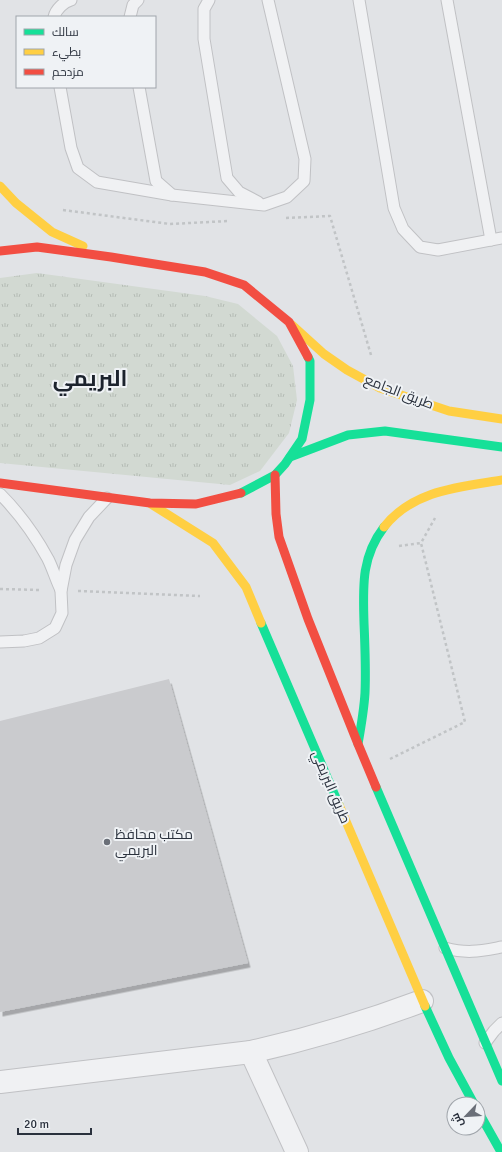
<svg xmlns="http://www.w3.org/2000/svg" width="502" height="1152" font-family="Signika,Cairo,sans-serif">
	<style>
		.grass { fill: url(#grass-tufts) }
		.building { fill: #cacbce; filter: url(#shadow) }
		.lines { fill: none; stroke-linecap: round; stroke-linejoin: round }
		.lane-casing { stroke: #c0c1c4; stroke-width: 13 }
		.street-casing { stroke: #c0c1c4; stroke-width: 24 }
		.path { stroke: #c1c4c6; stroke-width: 2.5; stroke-dasharray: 3 3; stroke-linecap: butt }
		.lane { stroke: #f0f1f3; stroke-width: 11 }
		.street { stroke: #f0f1f3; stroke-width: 22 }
		.fast { stroke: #16e098; stroke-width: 9 }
		.slow { stroke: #ffcf43; stroke-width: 9 }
		.jam { stroke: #f24e42; stroke-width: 9 }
		.poi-dot { fill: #6a6f78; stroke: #eff2f5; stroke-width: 1.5 }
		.labels { text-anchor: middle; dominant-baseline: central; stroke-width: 4; stroke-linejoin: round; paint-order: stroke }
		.street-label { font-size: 14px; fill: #2a313d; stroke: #eff2f5 }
		.poi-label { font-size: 14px; fill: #2a313d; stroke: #eff2f5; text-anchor: start }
		.town-label { font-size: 22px; font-weight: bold; fill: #1c232d; stroke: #eff2f5 }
	</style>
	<defs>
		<pattern id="grass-tufts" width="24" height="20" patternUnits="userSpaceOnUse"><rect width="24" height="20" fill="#d2d9d2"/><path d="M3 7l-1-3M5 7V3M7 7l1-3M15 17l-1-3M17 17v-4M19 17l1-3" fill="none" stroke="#b4bbb5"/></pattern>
		<filter id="shadow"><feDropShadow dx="2.5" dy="4.5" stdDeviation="0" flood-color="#0004"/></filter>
	</defs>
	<rect width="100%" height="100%" fill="#e1e3e6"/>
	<polygon class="grass" points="37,273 205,296 238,304 277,336 293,366 297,400 289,433 260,471 230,485 0,463 0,278"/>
	<polygon class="building" points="169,679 248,963 0,1012 0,721"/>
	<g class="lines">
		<g class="lane-casing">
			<g id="lane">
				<polyline points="209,0 204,9 204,39 227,178 239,192 258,202"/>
				<polyline points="359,0 394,208 403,229 420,247 438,250 502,238"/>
				<polyline points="447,0 491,240"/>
				<path d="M54 17C56 9 64 2 71 0"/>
				<polyline points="130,17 133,5 138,0"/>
				<polyline points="60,87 71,148 78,168 97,182 172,195 264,205 287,197 304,181 305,159 268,0"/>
				<polyline points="139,87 156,181 172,195"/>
				<path d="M0 494C19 513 35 535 48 559 53 569 56 580 61 590"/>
				<polyline points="0,642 24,641 39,638 55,628 62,613 61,591 66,565 75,540 89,517 107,498"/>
				<path d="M445 948C468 954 480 951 502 947"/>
				<polyline points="485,1043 494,1031 502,1023"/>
			</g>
		</g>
		<g class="street-casing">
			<g id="street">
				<polyline points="251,1052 297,1152"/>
				<path d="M0 1082 251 1052C309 1039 366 1022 422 1001"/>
			</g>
		</g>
		<g class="path">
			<polyline points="63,210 170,224 229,221"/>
			<polyline points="286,218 330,216 371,355"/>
			<polyline points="399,546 421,543"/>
			<polyline points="0,589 41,590"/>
			<polyline points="78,591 200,596"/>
			<polyline points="390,759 465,722 421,543 435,518"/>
		</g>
		<use href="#lane" class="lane"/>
		<use href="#street" class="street"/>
		<g class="fast">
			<polyline points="290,457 348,435 385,431 502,447"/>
			<polyline points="241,493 275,475 285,464 302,439 310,400 310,361 308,357"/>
			<polyline points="261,623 339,805"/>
			<path d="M358 744C361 727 364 710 365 693 366 670 365 646 364 623 363 587 361 557 384 527"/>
			<polyline points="376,787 502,1081"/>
			<polyline points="425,1006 449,1058 474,1104"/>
			<polyline points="478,1111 501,1152"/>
		</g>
		<g class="slow">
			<polyline points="0,186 16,203 52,232 83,246"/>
			<polyline points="292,325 324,354 347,370 380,388 449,411 502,419"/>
			<polyline points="151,504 213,543 246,587 261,623"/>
			<path d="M384 527C413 490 459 487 502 480"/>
			<polyline points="339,805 425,1006"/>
		</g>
		<g class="jam">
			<polyline points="0,251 37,247 111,257 205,272 244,285 289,322 308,357"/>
			<polyline points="275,475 276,514 279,537 308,619 358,744 376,787"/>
			<polyline points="0,483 150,503 196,504 241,493"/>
		</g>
	</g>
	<circle class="poi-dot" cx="107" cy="842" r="4"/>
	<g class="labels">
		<g class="street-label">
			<text transform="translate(399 392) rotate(21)">طريق الجامع</text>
			<text transform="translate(331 787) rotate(67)">طريق البريمي</text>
		</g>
		<g class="poi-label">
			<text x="115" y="834">مكتب محافظ<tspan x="115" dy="16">البريمي</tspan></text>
		</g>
		<g class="town-label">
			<text x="90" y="378">البريمي</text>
		</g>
	</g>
	<rect x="16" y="16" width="140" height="72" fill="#eff2f5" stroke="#a0a5ab"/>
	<rect x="24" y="29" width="20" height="6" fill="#16e098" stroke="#a0a5ab"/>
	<text x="52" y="36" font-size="12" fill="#2a313d">سالك</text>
	<rect x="24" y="49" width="20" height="6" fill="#ffcf43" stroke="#a0a5ab"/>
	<text x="52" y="56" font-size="12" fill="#2a313d">بطيء</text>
	<rect x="24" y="69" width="20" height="6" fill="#f24e42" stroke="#a0a5ab"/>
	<text x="52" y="76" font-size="12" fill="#2a313d">مزدحم</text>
	<g transform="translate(466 1116) rotate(245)"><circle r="19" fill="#eff2f5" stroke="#a0a5ab"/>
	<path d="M0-3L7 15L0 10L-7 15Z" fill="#6a6f78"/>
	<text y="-6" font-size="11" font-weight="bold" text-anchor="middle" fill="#2a313d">ش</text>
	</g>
	<path d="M18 1128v6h73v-6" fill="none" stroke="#2a313d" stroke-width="2"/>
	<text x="24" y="1128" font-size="12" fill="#2a313d" stroke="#eff2f5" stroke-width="3" paint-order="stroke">20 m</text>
</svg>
